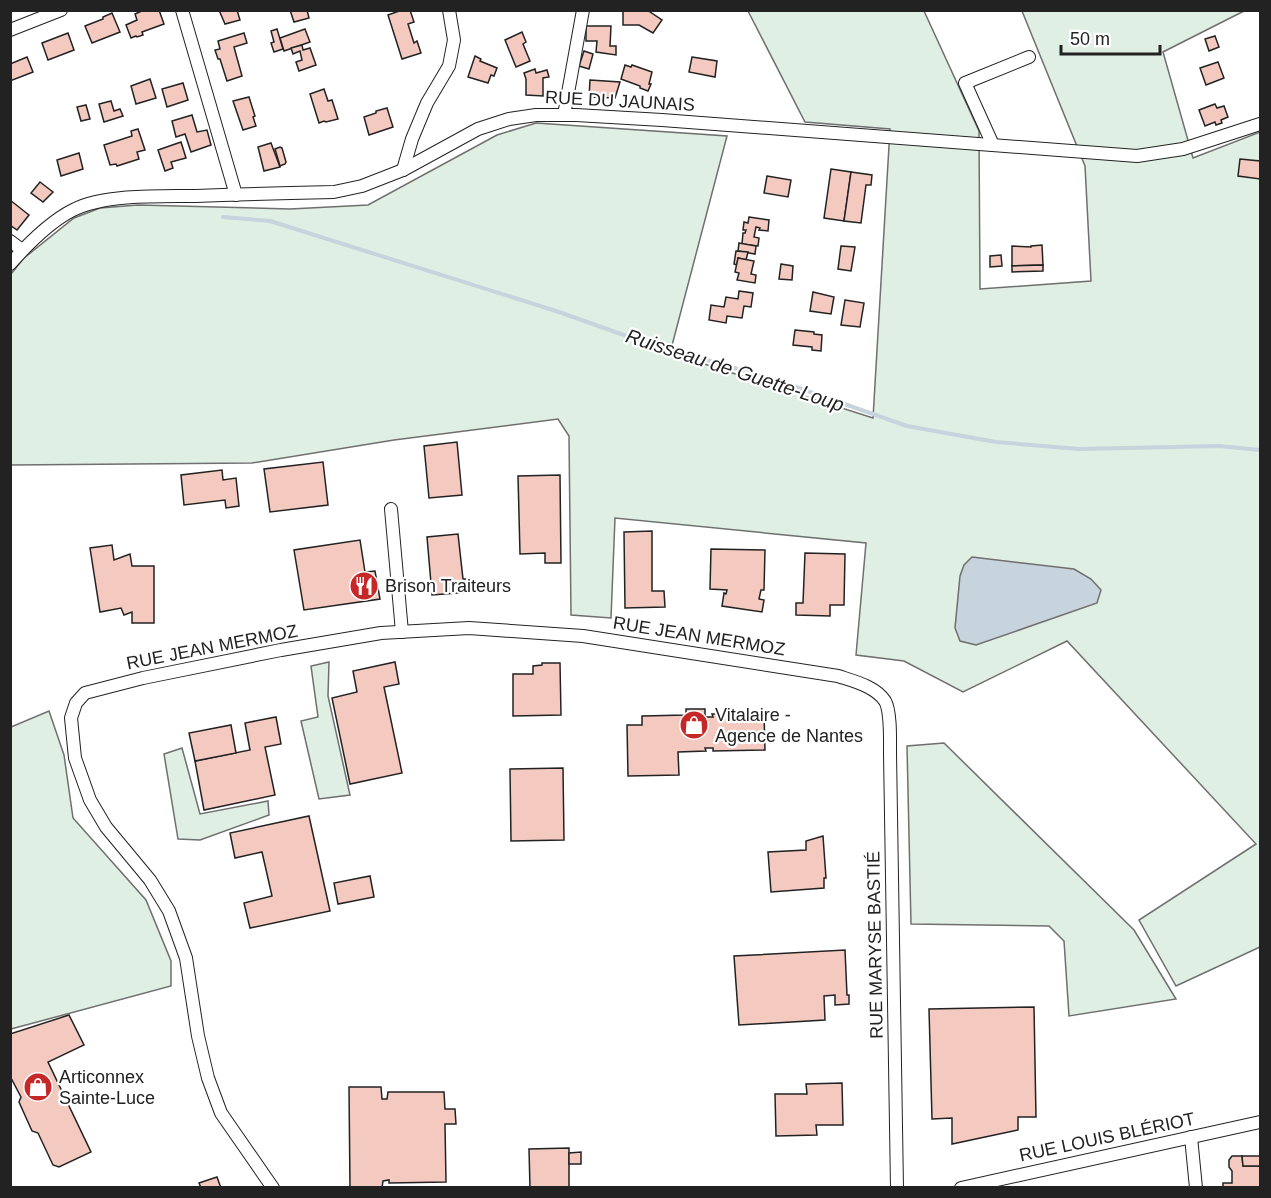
<svg xmlns="http://www.w3.org/2000/svg" width="1271" height="1198" font-family="Arial,sans-serif">
	<style>
		.green { fill: #e0efe3; stroke: #6f6f6f; stroke-width: 1.5 }
		.water { fill: #c7d3dd; stroke: #6f6f6f; stroke-width: 1.5 }
		.lines { fill: none; stroke-linecap: round; stroke-linejoin: round }
		.stream { stroke: #c7d3dd; stroke-width: 4 }
		.building { fill: #f3c9c0; stroke: #222; stroke-width: 1.5 }
		.minor-casing { stroke: #222; stroke-width: 14 }
		.minor { stroke: #fff; stroke-width: 12 }
		.labels { text-anchor: middle; dominant-baseline: central; stroke-width: 4.5; stroke-linejoin: round; paint-order: stroke }
		.street-label { font-size: 18px; fill: #222; stroke: #fff }
		.poi-label { font-size: 18px; fill: #222; stroke: #fff; text-anchor: start }
		.water-label { font-size: 20px; font-style: italic; fill: #222; stroke: #fff }
	</style>
	<rect width="100%" height="100%" fill="#fff"/>
	<g class="green">
		<polygon points="748,11 924,11 979,131 980,289 1091,281 1085,166 1022,11 1244,11 1163,52 1193,158 1260,132 1260,947 1176,986 1139,920 1256,844 1067,641 963,692 904,661 856,655 866,543 615,518 611,618 571,615 569,436 558,419 394,440 252,463 11,465 11,274 24,258 74,218 100,208 138,205 290,209 368,205 497,135 536,123 727,136 670,353 873,418 890,129 805,122"/>
		<polygon points="329,662 328,696 350,795 319,799 301,721 318,717 311,666"/>
		<polygon points="49,711 64,755 73,818 146,900 171,961 171,986 11,1029 11,727"/>
		<polygon points="944,743 1134,930 1176,999 1069,1016 1064,941 1049,926 911,924 907,746"/>
		<polygon points="182,748 200,814 268,801 269,815 200,840 178,839 164,754"/>
	</g>
	<polygon class="water" points="972,557 1074,569 1091,579 1101,590 1097,603 976,645 960,641 955,628 960,576 964,565"/>
	<g class="lines">
		<polyline class="stream" points="223,217 270,221 556,311 638,340 779,381 907,426 996,442 1079,449 1219,446 1260,450"/>
	</g>
	<g class="building">
		<polygon points="144,10 159,10 164,24 142,32 143,35 137,37 136,36 131,38 126,25 137,20 135,14"/>
		<polygon points="219,10 237,10 240,20 225,24"/>
		<polygon points="290,10 307,10 309,18 294,22"/>
		<polygon points="402,10 410,10 414,22 408,24 414,43 417,41 421,53 402,59 388,15"/>
		<polygon points="623,10 647,10 662,20 653,33 639,25 623,25"/>
		<polygon points="112,13 120,32 92,43 85,26 103,19 103,17"/>
		<polygon points="586,26 611,26 610,46 616,46 616,55 596,52 597,41 586,41"/>
		<polygon points="277,29 283,49 274,52 271,43 274,42 271,31"/>
		<polygon points="305,29 310,42 284,51 280,38"/>
		<polygon points="522,32 526,42 523,44 530,61 516,67 505,40"/>
		<polygon points="68,33 74,50 48,60 42,43"/>
		<polygon points="244,33 247,43 234,47 242,76 227,81 220,59 218,59 215,50 220,49 218,41"/>
		<polygon points="1215,36 1219,47 1209,51 1205,39"/>
		<polygon points="302,45 303,50 310,48 316,65 299,71 296,62 302,60 300,51 293,54 291,48"/>
		<polygon points="584,51 593,54 589,69 579,66"/>
		<polygon points="475,56 481,59 480,61 497,68 494,76 491,75 488,83 468,77"/>
		<polygon points="27,57 33,72 10,81 10,64"/>
		<polygon points="692,57 717,61 715,77 689,72"/>
		<polygon points="1218,62 1224,78 1206,85 1200,68"/>
		<polygon points="625,65 631,67 632,65 652,72 649,84 651,84 648,91 640,88 640,86 621,79"/>
		<polygon points="535,69 536,73 547,70 549,77 543,78 543,96 526,95 526,79 524,73"/>
		<polygon points="150,79 156,98 136,104 131,86"/>
		<polygon points="590,80 620,82 615,98 589,97"/>
		<polygon points="183,83 188,100 167,107 162,89"/>
		<polygon points="324,89 328,101 332,100 338,119 326,122 324,121 319,123 310,94"/>
		<polygon points="249,97 255,116 253,117 256,126 243,130 233,101"/>
		<polygon points="111,101 114,111 120,109 123,116 104,122 99,104"/>
		<polygon points="1215,104 1217,108 1224,106 1228,117 1221,120 1222,123 1216,125 1215,122 1205,126 1199,110"/>
		<polygon points="86,105 90,119 81,121 77,107"/>
		<polygon points="387,108 393,127 369,135 364,117 376,113 376,111"/>
		<polygon points="192,115 197,132 207,130 211,145 191,152 185,134 176,137 172,121"/>
		<polygon points="138,129 145,150 137,152 139,159 117,166 116,164 110,165 104,145 132,136 131,131"/>
		<polygon points="181,142 186,158 171,162 173,168 165,171 158,150"/>
		<polygon points="271,143 280,167 264,171 258,147"/>
		<polygon points="280,147 282,148 286,162 285,164 280,166 275,149"/>
		<polygon points="79,153 83,169 61,176 57,160"/>
		<polygon points="1240,159 1260,161 1260,179 1238,176"/>
		<polygon points="831,169 851,172 844,221 824,218"/>
		<polygon points="851,172 872,175 871,185 866,185 861,223 844,221"/>
		<polygon points="767,176 791,180 788,197 764,193"/>
		<polygon points="40,182 53,192 43,202 31,193"/>
		<polygon points="10,200 29,215 17,230 10,225"/>
		<polygon points="749,217 769,220 768,231 759,230 760,228 756,227 754,237 759,238 758,246 742,244 743,233 745,233 746,230 743,230 744,222 748,223"/>
		<polygon points="739,243 756,246 755,254 738,251"/>
		<polygon points="1042,245 1043,265 1012,266 1012,246 1031,247 1031,246"/>
		<polygon points="841,246 855,247 851,271 838,269"/>
		<polygon points="736,251 748,252 746,260 738,258 737,265 734,264"/>
		<polygon points="1001,255 1002,266 990,267 990,256"/>
		<polygon points="738,258 754,261 751,274 756,275 755,283 737,280 739,273 735,272"/>
		<polygon points="781,264 793,266 792,280 779,279"/>
		<polygon points="1043,265 1043,271 1012,272 1012,266"/>
		<polygon points="739,291 753,293 751,307 744,306 742,318 727,316 726,323 709,320 711,305 724,307 726,297 738,299"/>
		<polygon points="813,292 834,297 831,314 810,311"/>
		<polygon points="845,300 864,303 860,327 841,325"/>
		<polygon points="795,330 814,332 814,334 822,335 821,351 812,350 812,347 793,345"/>
		<polygon points="457,442 462,495 429,498 424,446"/>
		<polygon points="323,462 328,505 270,512 264,469"/>
		<polygon points="222,470 223,480 236,478 239,506 226,508 225,500 184,505 181,475"/>
		<polygon points="560,475 561,563 545,563 545,553 520,554 518,476"/>
		<polygon points="652,531 652,591 664,591 665,607 625,608 624,532"/>
		<polygon points="458,534 463,579 469,579 470,592 432,595 427,537"/>
		<polygon points="360,540 365,572 375,571 380,599 304,610 294,550"/>
		<polygon points="112,545 114,560 130,554 132,566 154,566 154,623 132,623 132,612 124,615 121,608 100,612 90,548"/>
		<polygon points="711,549 765,550 764,590 761,590 759,599 764,600 762,612 722,606 724,593 726,594 727,590 710,589"/>
		<polygon points="805,553 845,554 844,605 830,605 830,616 796,615 796,603 803,603"/>
		<polygon points="395,662 399,684 384,687 402,773 350,784 332,698 357,692 353,671"/>
		<polygon points="542,663 560,663 561,715 513,716 513,674 533,674 533,666 542,665"/>
		<polygon points="686,709 705,709 705,717 713,717 712,714 764,713 765,750 713,751 713,748 705,748 706,751 678,752 679,775 628,776 627,725 642,725 642,716 686,715"/>
		<polygon points="276,717 281,744 265,747 275,795 204,810 195,761 250,750 245,723"/>
		<polygon points="231,725 236,753 195,761 189,733"/>
		<polygon points="563,768 564,840 511,841 510,769"/>
		<polygon points="309,816 330,911 250,928 244,903 272,896 262,852 235,858 230,833"/>
		<polygon points="823,836 826,878 824,878 824,888 771,892 768,852 806,850 806,841"/>
		<polygon points="370,876 374,897 338,904 334,883"/>
		<polygon points="845,950 847,995 849,995 849,1004 835,1005 835,995 824,996 825,1020 739,1025 734,956"/>
		<polygon points="1034,1007 1036,1117 1018,1117 1018,1130 952,1144 952,1118 932,1119 929,1009"/>
		<polygon points="69,1015 84,1045 48,1062 91,1152 59,1167 53,1165 38,1133 32,1131 19,1102 21,1097 10,1076 10,1034"/>
		<polygon points="842,1083 843,1125 816,1125 817,1135 776,1136 775,1094 807,1094 806,1084"/>
		<polygon points="349,1087 381,1087 382,1099 387,1099 388,1092 444,1092 445,1109 455,1109 456,1124 445,1124 446,1182 389,1183 389,1180 383,1181 382,1188 350,1188"/>
		<polygon points="569,1148 569,1188 530,1188 529,1149"/>
		<polygon points="581,1152 581,1164 569,1164 569,1153"/>
		<polygon points="1232,1156 1242,1156 1243,1166 1260,1166 1260,1188 1223,1188 1223,1183 1232,1183 1232,1171 1229,1167 1229,1160"/>
		<polygon points="1242,1156 1260,1156 1260,1166 1243,1166"/>
		<polygon points="217,1177 221,1188 201,1188 199,1183"/>
	</g>
	<g class="lines">
		<g class="minor-casing">
			<g id="minor">
				<polyline points="182,10 236,195"/>
				<polyline points="10,30 61,10"/>
				<polyline points="564,115 583,10"/>
				<polyline points="993,145 965,83 1029,57"/>
				<polyline points="403,170 412,139 427,103 449,66 454,40 449,10"/>
				<polyline points="10,241 22,250"/>
				<path d="M10 264C26 246 51 221 73 210 104 194 161 196 196 196 242 194 288 193 334 192L362 186 403 170 478 129 509 119 536 115H576L662 120 1137 156 1183 149 1260 124"/>
				<polyline points="391,509 402,632"/>
				<polyline points="1191,1137 1196,1188"/>
				<path d="M273 1188 221 1113 208 1078 198 1036 186 958 169 911 150 880 106 827 90 800 75 758 71 718 76 703 85 693 143 678 281 650 381 633 469 628 583 636 838 676C853 681 875 686 885 701 891 711 890 741 890 753L897 1188"/>
				<polyline points="961,1188 1260,1122"/>
			</g>
		</g>
		<use href="#minor" class="minor"/>
	</g>
	<defs>
		<g id="restaurant-disc" transform="scale(1.5)"><circle r="9.5" fill="#c62828" stroke="#fff"/><path d="M-5-6h1v4h1v-4h1v4h1v-4h1v5L-1.5 .5V6h-2V.5L-5-1ZM5-6V6H3V1.5H1.5Q1.5-4 5-6Z" fill="#fff"/></g>
		<g id="shop-disc" transform="scale(1.5)"><circle r="9.5" fill="#c62828" stroke="#fff"/><path d="M-5-2.5h2.3a2.7 3.5 0 0 1 5.4 0H5L5.5 6h-11ZM-1.5-2.5h3a1.5 2.3 0 0 0-3 0Z" fill="#fff"/></g>
	</defs>
	<g fill-rule="evenodd">
		<use href="#restaurant-disc" x="364" y="586"/>
		<use href="#shop-disc" x="694" y="725"/>
		<use href="#shop-disc" x="38" y="1087"/>
	</g>
	<g class="labels">
		<g class="street-label">
			<text transform="translate(620 101) rotate(3)">RUE DU JAUNAIS</text>
			<text transform="translate(699 636) rotate(9)">RUE JEAN MERMOZ</text>
			<text transform="translate(212 647) rotate(-11)">RUE JEAN MERMOZ</text>
			<text transform="translate(875 945) rotate(-91)">RUE MARYSE BASTIÉ</text>
			<text transform="translate(1107 1137) rotate(-12)">RUE LOUIS BLÉRIOT</text>
		</g>
		<g class="poi-label">
			<text x="385" y="586">Brison Traiteurs</text>
			<text x="715" y="715">Vitalaire -<tspan x="715" dy="21">Agence de Nantes</tspan></text>
			<text x="59" y="1077">Articonnex<tspan x="59" dy="21">Sainte-Luce</tspan></text>
		</g>
		<g class="water-label">
			<text transform="translate(735 370) rotate(18)">Ruisseau de Guette-Loup</text>
		</g>
	</g>
	<rect width="1271" height="1198" fill="none" stroke="#222222" stroke-width="24"/>
	<path d="M1061 45v9h99v-9" fill="none" stroke="#222222" stroke-width="3"/>
	<text x="1070" y="45" font-size="18" fill="#222222" stroke="#ffffff" stroke-width="4.5" paint-order="stroke">50 m</text>
</svg>
